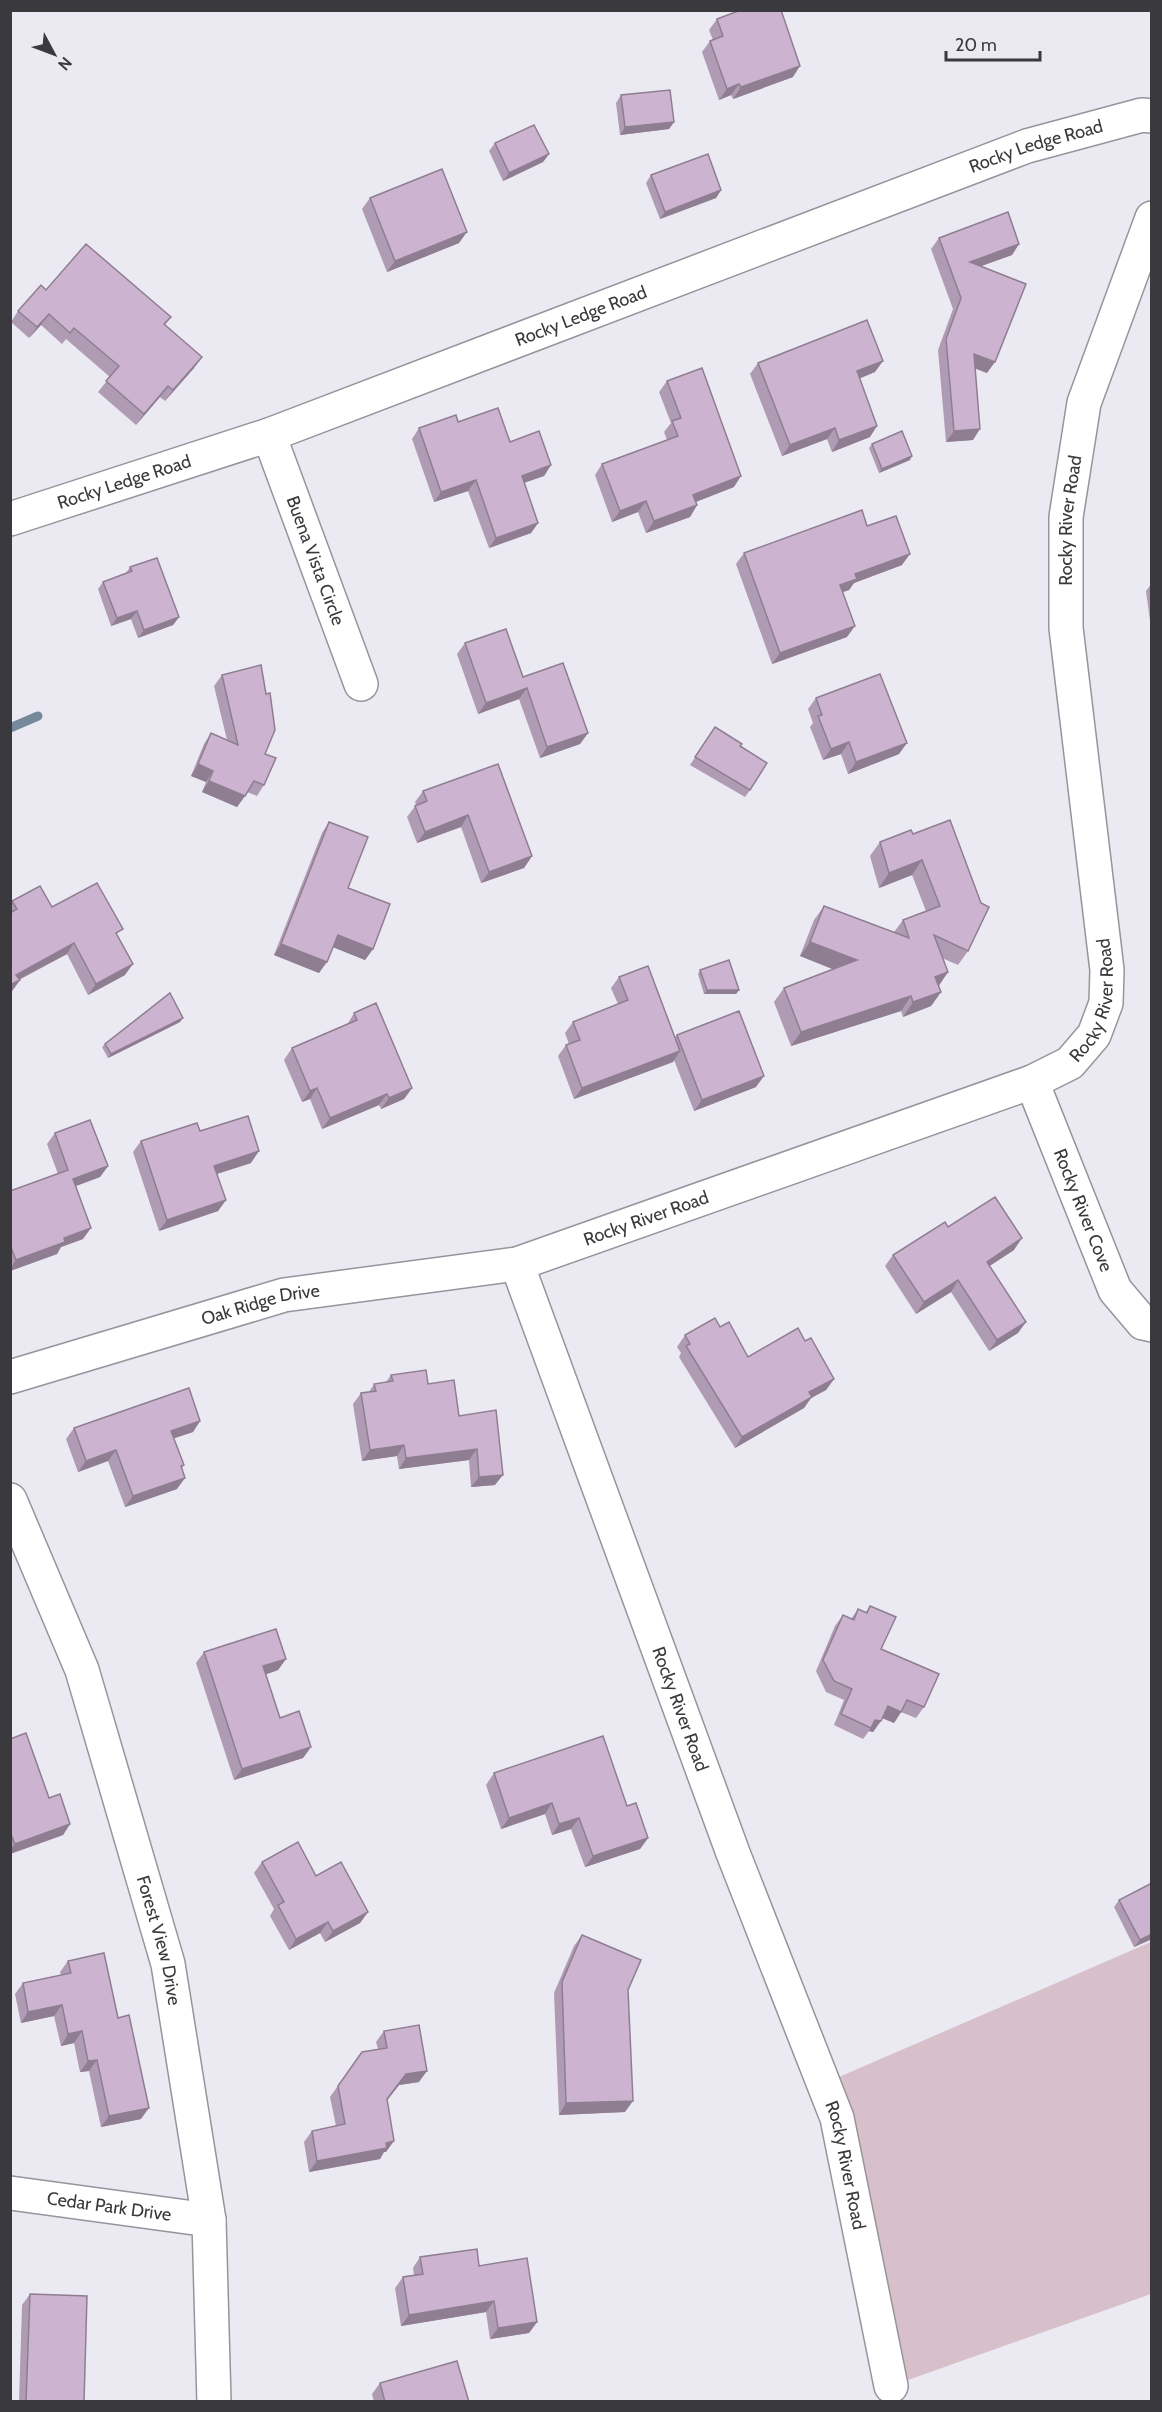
<svg xmlns="http://www.w3.org/2000/svg" width="1162" height="2412" font-family="Cabin,sans-serif">
	<style>
		.green { fill: #d8c0cb }
		.lines { fill: none; stroke-linecap: round; stroke-linejoin: round }
		.stream { stroke: #76899b; stroke-width: 9 }
		.minor-casing { stroke: #96949c; stroke-width: 36 }
		.minor { stroke: #fff; stroke-width: 33 }
		.wall { fill: #af9bb3 }
		.shaded-wall { fill: #8f7e92 }
		.building { fill: #ccb4d0; stroke: #8f7e92; stroke-width: 1.5 }
		.labels { text-anchor: middle; dominant-baseline: central; stroke-width: 5; stroke-linejoin: round; paint-order: stroke }
		.street-label { font-size: 18px; fill: #3a393d; stroke: #ebe9f2 }
	</style>
	<rect width="100%" height="100%" fill="#ebe9f2"/>
	<polygon class="green" points="1151,1942 1151,2294 891,2386 825,2083"/>
	<g class="lines">
		<polyline class="stream" points="10,728 38,716"/>
		<g class="minor-casing">
			<g id="minor">
				<path id="s1" d="M269 435 361 684"/>
				<path id="s2" d="M10 519 269 435 1027 146 1142 115 1152 116"/>
				<path id="s3" d="M1032 1082 1115 1290 1143 1323 1152 1325"/>
				<path id="s4" d="M517 1264 733 1853 837 2118 891 2386"/>
				<path id="s5" d="M10 1377 284 1295 517 1264 1032 1082 1070 1063 1094 1035 1106 1003 1107 970 1066 628V517L1084 403 1152 218"/>
				<path id="s6" d="M10 1500 82 1670 168 1964 209 2220 214 2402"/>
				<path id="s7" d="M10 2193 209 2220"/>
			</g>
		</g>
		<use href="#minor" class="minor"/>
	</g>
	<g class="wall">
		<polygon points="717,19 793,77 733,99 731,95 719,100 702,52 710,41 713,40 709,30"/>
		<polygon points="621,95 674,122 669,129 620,135 616,103"/>
		<polygon points="495,143 549,154 543,162 503,181 489,151"/>
		<polygon points="651,175 721,190 716,198 660,219 646,183"/>
		<polygon points="370,198 459,243 387,272 362,209"/>
		<polygon points="939,238 1019,244 1012,255 981,266 987,373 976,369 973,440 946,442 938,350 953,309 931,249"/>
		<polygon points="46,290 171,317 165,325 194,368 165,401 160,397 136,425 98,392 110,377 66,339 62,344 41,325 29,338 11,322 18,311"/>
		<polygon points="758,363 875,372 859,378 870,437 832,452 827,439 782,456 750,374"/>
		<polygon points="667,381 734,487 696,502 697,505 690,517 646,533 638,512 612,522 595,475 602,464 667,440 664,432 671,423 659,392"/>
		<polygon points="458,422 510,442 551,465 544,476 524,483 538,523 531,533 489,548 468,491 434,502 412,439 419,428"/>
		<polygon points="872,444 910,460 879,473 869,448"/>
		<polygon points="867,526 902,565 854,583 849,590 842,592 847,637 772,664 736,564 744,553"/>
		<polygon points="130,567 179,617 173,625 138,638 131,619 111,626 98,589 103,582 126,573"/>
		<polygon points="1152,583 1152,628 1151,628 1146,591"/>
		<polygon points="465,643 588,733 580,744 540,758 519,699 478,714 457,654"/>
		<polygon points="222,675 265,754 264,785 257,796 247,792 237,807 202,792 206,782 191,776 204,744 211,733 227,740 214,686"/>
		<polygon points="816,698 899,754 848,774 841,754 823,760 810,727 813,723 808,709"/>
		<polygon points="715,727 740,746 750,790 745,797 690,765"/>
		<polygon points="498,764 532,856 524,868 481,883 461,827 417,843 407,817 416,805 415,802 423,791"/>
		<polygon points="329,822 348,888 373,949 365,960 333,947 319,973 274,955 322,833"/>
		<polygon points="911,830 968,951 958,965 942,958 948,972 939,985 941,992 931,1006 903,1017 901,1011 791,1046 774,1002 784,988 834,969 800,956 814,920 824,906 894,932 903,920 926,911 912,875 879,888 870,856 880,842"/>
		<polygon points="12,901 52,907 118,936 125,975 88,995 67,954 19,980 20,980 12,991 10,992 10,903"/>
		<polygon points="700,970 739,990 736,994 704,994 698,974"/>
		<polygon points="619,977 675,1037 677,1035 756,1087 694,1111 674,1060 673,1062 574,1099 558,1056 566,1045 569,1044 565,1033 573,1022 618,1004 611,988"/>
		<polygon points="354,1013 412,1088 404,1099 381,1109 379,1105 322,1129 310,1099 302,1102 284,1060 292,1048 347,1025"/>
		<polygon points="180,1022 108,1058 102,1047 105,1044"/>
		<polygon points="200,1131 251,1163 217,1174 226,1200 218,1211 159,1231 133,1152 141,1141"/>
		<polygon points="55,1133 108,1166 100,1177 76,1186 83,1239 61,1247 57,1254 10,1271 10,1191 58,1174 47,1144"/>
		<polygon points="948,1227 1014,1250 989,1266 1018,1333 989,1351 951,1292 916,1314 885,1266 893,1255"/>
		<polygon points="685,1335 748,1357 805,1341 834,1379 826,1390 811,1398 804,1408 735,1448 679,1357 681,1353 677,1347"/>
		<polygon points="391,1375 428,1384 459,1416 495,1485 471,1487 469,1460 399,1469 397,1456 362,1461 353,1404 361,1393 369,1392 374,1384 386,1382"/>
		<polygon points="200,1421 193,1432 174,1438 184,1465 182,1468 177,1489 125,1507 108,1461 78,1472 66,1439 74,1428"/>
		<polygon points="870,1606 881,1649 924,1707 916,1718 901,1712 894,1723 882,1718 873,1732 869,1731 863,1739 834,1725 844,1700 826,1692 816,1671 835,1626 843,1615 851,1619 858,1609 866,1612"/>
		<polygon points="204,1652 286,1659 278,1670 266,1674 280,1718 311,1747 303,1758 234,1780 196,1663"/>
		<polygon points="10,1739 49,1798 70,1824 63,1835 10,1854"/>
		<polygon points="494,1773 627,1806 648,1838 640,1849 585,1867 571,1829 552,1835 545,1814 501,1829 486,1785"/>
		<polygon points="262,1862 316,1876 368,1912 360,1923 325,1942 320,1933 289,1950 270,1916 274,1909 254,1873"/>
		<polygon points="1119,1900 1152,1939 1134,1947 1114,1907"/>
		<polygon points="582,1935 628,1990 625,2112 559,2115 554,1993 574,1946"/>
		<polygon points="68,1961 118,2018 141,2119 101,2127 89,2071 80,2072 74,2043 61,2046 54,2016 21,2023 15,1994 23,1983 61,1975 60,1972"/>
		<polygon points="384,2031 419,2082 399,2085 387,2100 386,2152 384,2152 380,2159 309,2172 304,2142 312,2131 336,2126 330,2097 362,2052 378,2049 376,2042"/>
		<polygon points="420,2257 479,2266 537,2322 529,2333 490,2339 486,2312 401,2326 395,2288 403,2277 414,2275 413,2268"/>
		<polygon points="30,2294 84,2402 19,2402 22,2305"/>
		<polygon points="380,2383 469,2402 374,2402 372,2394"/>
	</g>
	<g class="shaded-wall">
		<polygon points="800,66 793,77 733,99 741,87"/>
		<polygon points="739,84 731,95 719,100 727,89"/>
		<polygon points="674,122 669,129 620,135 625,127"/>
		<polygon points="549,154 543,162 503,181 509,173"/>
		<polygon points="721,190 716,198 660,219 665,212"/>
		<polygon points="467,232 459,243 387,272 395,261"/>
		<polygon points="1019,244 1012,255 962,273 970,262"/>
		<polygon points="49,314 41,325 29,338 37,327"/>
		<polygon points="974,354 995,362 987,373 967,365"/>
		<polygon points="202,357 194,368 165,401 173,390"/>
		<polygon points="883,361 875,372 849,383 857,371"/>
		<polygon points="168,386 160,397 136,425 144,414"/>
		<polygon points="877,426 870,437 832,452 839,440"/>
		<polygon points="835,428 827,439 782,456 790,445"/>
		<polygon points="980,429 973,440 946,442 954,431"/>
		<polygon points="912,456 910,460 879,473 882,469"/>
		<polygon points="551,465 544,476 514,486 522,476"/>
		<polygon points="741,476 734,487 685,506 693,495"/>
		<polygon points="476,480 468,491 434,502 441,492"/>
		<polygon points="646,501 638,512 612,522 620,511"/>
		<polygon points="697,505 690,517 646,533 654,521"/>
		<polygon points="538,523 531,533 489,548 496,538"/>
		<polygon points="910,554 902,565 854,583 849,590 832,596 840,585 855,574"/>
		<polygon points="137,611 131,619 111,626 117,618"/>
		<polygon points="179,617 173,625 138,638 144,630"/>
		<polygon points="855,626 847,637 772,664 780,653"/>
		<polygon points="527,688 519,699 478,714 486,703"/>
		<polygon points="588,733 580,744 540,758 547,747"/>
		<polygon points="849,742 841,754 823,760 831,749"/>
		<polygon points="907,743 899,754 848,774 856,762"/>
		<polygon points="198,764 213,771 206,782 191,776"/>
		<polygon points="209,781 245,796 237,807 202,792"/>
		<polygon points="468,815 461,827 417,843 425,832"/>
		<polygon points="532,856 524,868 481,883 489,872"/>
		<polygon points="922,860 912,875 879,888 889,873"/>
		<polygon points="338,935 373,949 365,960 330,946"/>
		<polygon points="810,942 857,960 847,975 800,956"/>
		<polygon points="74,943 67,954 10,984 16,975"/>
		<polygon points="281,944 327,962 319,973 274,955"/>
		<polygon points="133,964 125,975 88,995 96,984"/>
		<polygon points="948,972 938,987 935,977"/>
		<polygon points="20,980 12,991 10,992 10,985"/>
		<polygon points="707,990 739,990 736,994 704,994"/>
		<polygon points="941,992 931,1006 903,1017 913,1002"/>
		<polygon points="911,996 901,1011 791,1046 801,1032"/>
		<polygon points="183,1018 180,1022 108,1058 111,1054"/>
		<polygon points="680,1051 673,1062 574,1099 582,1088"/>
		<polygon points="764,1076 756,1087 694,1111 702,1100"/>
		<polygon points="317,1088 310,1099 302,1102 310,1091"/>
		<polygon points="412,1088 404,1099 381,1109 389,1098"/>
		<polygon points="387,1094 379,1105 322,1129 330,1118"/>
		<polygon points="259,1151 251,1163 207,1177 214,1166"/>
		<polygon points="108,1166 100,1177 65,1190 73,1179"/>
		<polygon points="226,1200 218,1211 159,1231 167,1220"/>
		<polygon points="91,1228 83,1239 61,1247 57,1254 10,1271 10,1269 16,1260 64,1238"/>
		<polygon points="1022,1238 1014,1250 979,1273 987,1262"/>
		<polygon points="958,1280 951,1292 916,1314 924,1302"/>
		<polygon points="1026,1322 1018,1333 989,1351 997,1340"/>
		<polygon points="834,1379 826,1390 811,1398 804,1408 735,1448 742,1437 809,1392"/>
		<polygon points="200,1421 193,1432 163,1442 171,1431"/>
		<polygon points="404,1445 397,1456 362,1461 370,1450"/>
		<polygon points="477,1449 469,1460 399,1469 406,1458"/>
		<polygon points="116,1450 108,1461 78,1472 86,1461"/>
		<polygon points="503,1475 495,1485 471,1487 479,1477"/>
		<polygon points="185,1478 177,1489 125,1507 133,1496"/>
		<polygon points="286,1659 278,1670 256,1678 263,1666"/>
		<polygon points="888,1706 901,1712 894,1723 880,1717"/>
		<polygon points="875,1720 881,1721 873,1732 869,1731"/>
		<polygon points="311,1747 303,1758 234,1780 242,1769"/>
		<polygon points="552,1803 545,1814 501,1829 509,1818"/>
		<polygon points="579,1818 571,1829 552,1835 559,1824"/>
		<polygon points="70,1824 63,1835 10,1854 10,1850 15,1844"/>
		<polygon points="648,1838 640,1849 585,1867 593,1856"/>
		<polygon points="368,1912 360,1923 325,1942 333,1931"/>
		<polygon points="328,1922 320,1933 289,1950 296,1939"/>
		<polygon points="1152,1934 1152,1939 1134,1947 1140,1940"/>
		<polygon points="62,2005 54,2016 21,2023 28,2012"/>
		<polygon points="82,2031 74,2043 61,2046 68,2034"/>
		<polygon points="97,2060 89,2071 80,2072 88,2061"/>
		<polygon points="427,2071 419,2082 399,2085 379,2111 406,2074"/>
		<polygon points="633,2101 625,2112 559,2115 566,2103"/>
		<polygon points="149,2108 141,2119 101,2127 109,2116"/>
		<polygon points="394,2141 386,2152 384,2152 380,2159 309,2172 317,2161"/>
		<polygon points="494,2301 486,2312 401,2326 409,2315"/>
		<polygon points="537,2322 529,2333 490,2339 498,2328"/>
	</g>
	<g class="building">
		<polygon points="741,10 781,10 800,66 741,87 739,84 727,89 710,41 723,36 717,19"/>
		<polygon points="670,90 674,122 625,127 621,95"/>
		<polygon points="534,125 549,154 509,173 495,143"/>
		<polygon points="708,154 721,190 665,212 651,175"/>
		<polygon points="442,169 467,232 395,261 370,198"/>
		<polygon points="1008,212 1019,244 970,262 1026,284 995,362 974,354 980,429 954,431 946,339 961,298 939,238"/>
		<polygon points="86,244 171,317 164,324 202,357 173,390 168,386 144,414 106,381 119,366 74,328 70,333 49,314 37,327 18,311 41,285 46,290"/>
		<polygon points="867,320 883,361 857,371 877,426 839,440 835,428 790,445 758,363"/>
		<polygon points="702,368 741,476 693,495 697,505 654,521 646,501 620,511 602,464 678,436 672,421 681,418 667,381"/>
		<polygon points="498,408 510,442 539,431 551,465 522,476 538,523 496,538 476,480 441,492 419,428 456,415 458,422"/>
		<polygon points="902,431 912,456 882,469 872,444"/>
		<polygon points="862,510 867,526 896,516 910,554 855,574 857,579 840,585 855,626 780,653 744,553"/>
		<polygon points="157,558 179,617 144,630 137,611 117,618 103,582 132,571 130,567"/>
		<polygon points="506,629 523,677 563,663 588,733 547,747 527,688 486,703 465,643"/>
		<polygon points="261,665 266,694 270,693 275,730 265,754 276,758 264,785 254,781 245,796 209,781 213,771 198,764 211,733 238,745 222,675"/>
		<polygon points="880,674 907,743 856,762 849,742 831,749 818,716 822,715 816,698"/>
		<polygon points="715,727 742,744 740,746 767,763 750,790 695,757"/>
		<polygon points="498,764 532,856 489,872 468,815 425,832 415,806 427,801 423,791"/>
		<polygon points="950,820 981,903 989,907 968,951 934,935 948,972 935,977 941,992 913,1002 911,996 801,1032 784,988 857,960 810,942 824,906 909,938 903,920 940,906 922,860 889,873 880,842 911,830 913,834"/>
		<polygon points="329,822 368,837 348,888 390,904 373,949 338,935 327,962 281,944"/>
		<polygon points="97,883 123,929 116,933 133,964 96,984 74,943 16,975 20,980 10,985 10,913 17,909 12,901 40,886 52,907"/>
		<polygon points="729,960 739,990 707,990 700,970"/>
		<polygon points="648,966 680,1051 582,1088 566,1045 580,1040 573,1022 628,1000 619,977"/>
		<polygon points="170,993 183,1018 111,1054 105,1044"/>
		<polygon points="376,1003 412,1088 389,1098 387,1094 330,1118 317,1088 310,1091 292,1048 357,1020 354,1013"/>
		<polygon points="739,1011 764,1076 702,1100 677,1035"/>
		<polygon points="248,1116 259,1151 214,1166 226,1200 167,1220 141,1141 197,1123 200,1131"/>
		<polygon points="90,1120 108,1166 73,1179 91,1228 64,1238 65,1242 16,1260 10,1245 10,1191 68,1170 55,1133"/>
		<polygon points="995,1197 1022,1238 987,1262 1026,1322 997,1340 958,1280 924,1302 893,1255 945,1222 948,1227"/>
		<polygon points="715,1318 720,1327 729,1322 748,1357 798,1328 805,1341 811,1338 834,1379 809,1392 812,1397 742,1437 686,1346 690,1344 685,1335"/>
		<polygon points="426,1370 428,1384 454,1380 459,1416 496,1410 503,1475 479,1477 477,1449 406,1458 404,1445 370,1450 361,1393 376,1391 374,1384 393,1381 391,1375"/>
		<polygon points="189,1388 200,1421 171,1431 184,1465 181,1466 185,1478 133,1496 116,1450 86,1461 74,1428"/>
		<polygon points="870,1606 896,1617 881,1649 939,1674 924,1707 907,1700 901,1712 888,1706 881,1721 875,1720 871,1728 841,1714 852,1689 834,1681 823,1660 843,1615 854,1620 858,1609 867,1613"/>
		<polygon points="276,1629 286,1659 263,1666 280,1718 299,1711 311,1747 242,1769 204,1652"/>
		<polygon points="26,1733 49,1798 60,1794 70,1824 15,1844 10,1832 10,1739"/>
		<polygon points="603,1736 627,1806 636,1803 648,1838 593,1856 579,1818 559,1824 552,1803 509,1818 494,1773"/>
		<polygon points="298,1842 316,1876 341,1862 368,1912 333,1931 328,1922 296,1939 278,1905 284,1902 262,1862"/>
		<polygon points="1152,1883 1152,1934 1140,1940 1119,1900"/>
		<polygon points="582,1935 641,1960 628,1990 633,2101 566,2103 562,1982"/>
		<polygon points="104,1953 118,2018 129,2015 149,2108 109,2116 97,2060 88,2061 82,2031 68,2034 62,2005 28,2012 23,1983 71,1973 68,1961"/>
		<polygon points="419,2025 427,2071 406,2074 387,2099 394,2141 386,2143 387,2148 317,2161 312,2131 345,2124 338,2086 362,2052 387,2048 384,2031"/>
		<polygon points="477,2249 479,2266 527,2258 537,2322 498,2328 494,2301 409,2315 403,2277 423,2274 420,2257"/>
		<polygon points="30,2294 87,2296 84,2402 26,2402"/>
		<polygon points="457,2361 469,2402 385,2402 380,2383"/>
	</g>
	<g class="labels">
		<g class="street-label">
			<text stroke="none"><textPath href="#s2" startOffset="1092">Rocky Ledge Road</textPath></text>
			<text stroke="none"><textPath href="#s2" startOffset="606">Rocky Ledge Road</textPath></text>
			<text stroke="none"><textPath href="#s2" startOffset="120">Rocky Ledge Road</textPath></text>
			<text stroke="none"><textPath href="#s5" startOffset="1666">Rocky River Road</textPath></text>
			<text stroke="none"><textPath href="#s1" startOffset="134">Buena Vista Circle</textPath></text>
			<text stroke="none"><textPath href="#s5" startOffset="1180">Rocky River Road</textPath></text>
			<text stroke="none"><textPath href="#s3" startOffset="138">Rocky River Cove</textPath></text>
			<text stroke="none"><textPath href="#s5" startOffset="658">Rocky River Road</textPath></text>
			<text stroke="none"><textPath href="#s5" startOffset="261">Oak Ridge Drive</textPath></text>
			<text stroke="none"><textPath href="#s4" startOffset="474">Rocky River Road</textPath></text>
			<text stroke="none"><textPath href="#s6" startOffset="466">Forest View Drive</textPath></text>
			<text stroke="none"><textPath href="#s4" startOffset="960">Rocky River Road</textPath></text>
			<text stroke="none"><textPath href="#s7" startOffset="100">Cedar Park Drive</textPath></text>
		</g>
	</g>
	<rect width="1162" height="2412" fill="none" stroke="#3a393d" stroke-width="24"/>
	<g transform="translate(54 54) rotate(131)" stroke="#ebe9f2" stroke-width="4.5" paint-order="stroke">
	<path d="M0-4.5L10 22L0 15L-10 22Z" fill="#3a393d"/>
	<text y="-9" font-size="16" font-weight="bold" text-anchor="middle" fill="#3a393d">N</text>
	</g>
	<path d="M946 51v9h94v-9" fill="none" stroke="#3a393d" stroke-width="3"/>
	<text x="955" y="51" font-size="18" fill="#3a393d" stroke="#ebe9f2" stroke-width="4.5" paint-order="stroke">20 m</text>
</svg>
